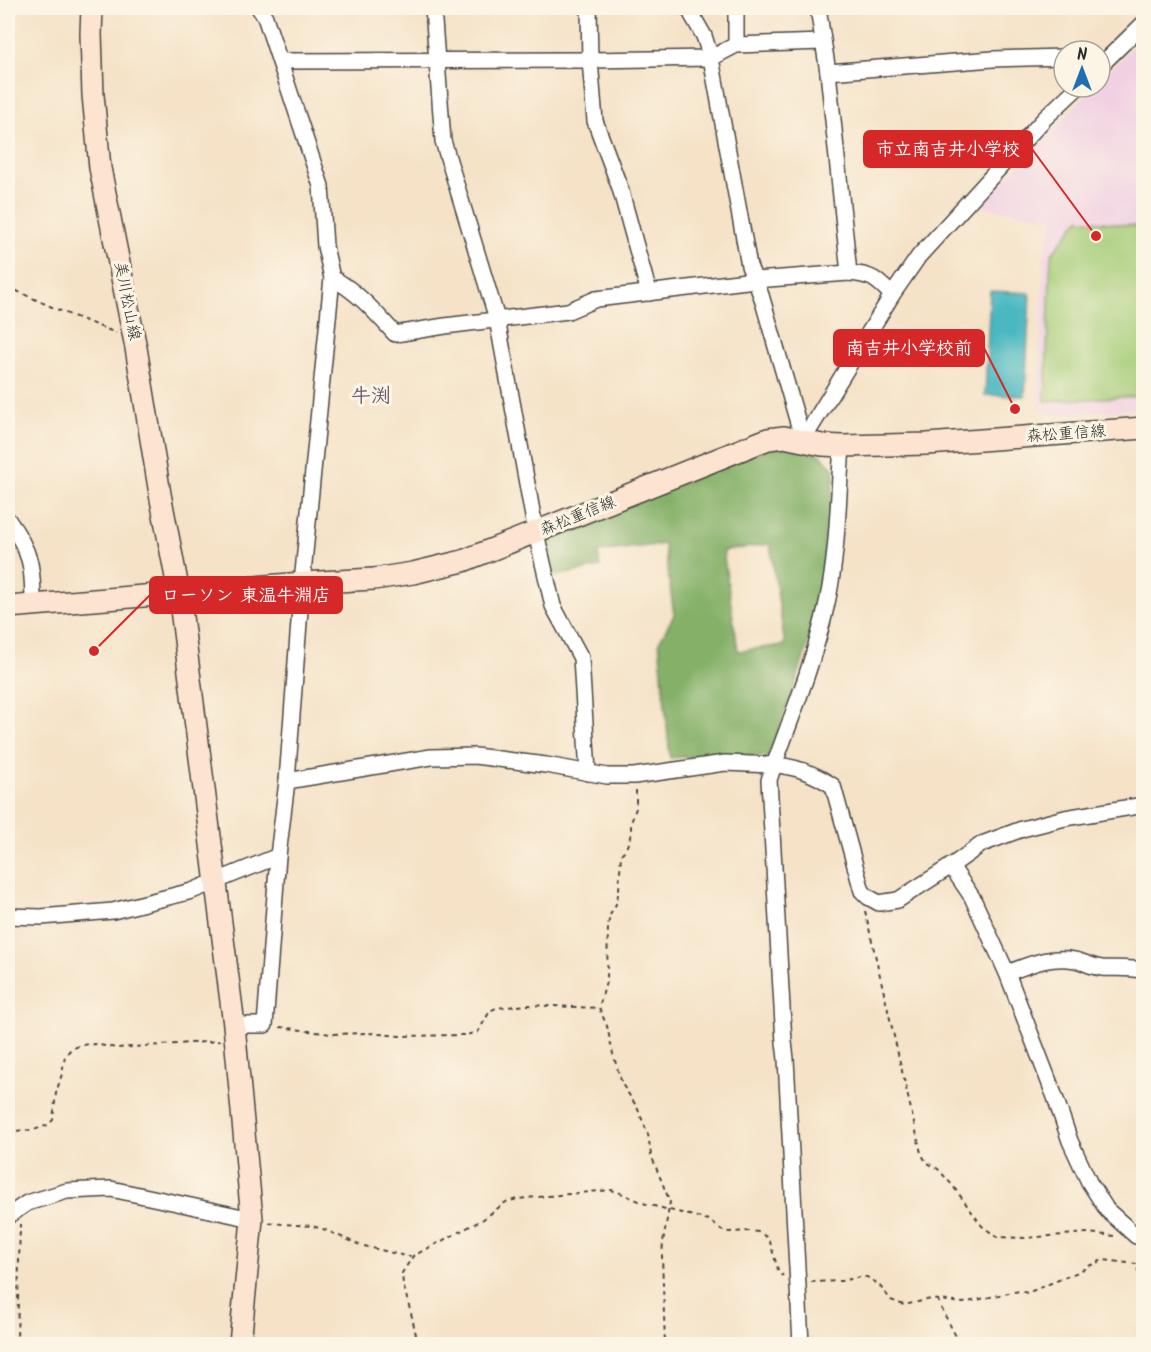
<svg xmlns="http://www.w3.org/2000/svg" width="1151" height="1352" font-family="Kalam,'Klee One',sans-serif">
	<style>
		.built { fill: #f1d0e3 }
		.green { fill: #a5cc77; stroke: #687c51; stroke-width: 1.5 }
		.forest { fill: #84b068; stroke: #586e4a; stroke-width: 1.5; fill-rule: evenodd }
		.water { fill: #4ab8c1; stroke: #3a7276; stroke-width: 1.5 }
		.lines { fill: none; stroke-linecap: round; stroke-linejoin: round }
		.street-casing { stroke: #494642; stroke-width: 18 }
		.secondary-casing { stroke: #494642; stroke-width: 24 }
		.path { stroke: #494642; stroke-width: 2; stroke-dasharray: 4.5 4.5; stroke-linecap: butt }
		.street { stroke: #fff; stroke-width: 15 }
		.secondary { stroke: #fde4d1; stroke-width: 21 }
		.labels { text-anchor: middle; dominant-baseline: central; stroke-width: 6; stroke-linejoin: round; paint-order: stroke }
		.street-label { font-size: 16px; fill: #2b2b2b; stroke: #fcf5e5 }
		.quarter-label { font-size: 20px; font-weight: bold; fill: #675a70; stroke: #fcf5e5 }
		.leader { fill: none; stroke: #d62828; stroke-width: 2 }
		.callout-dot { fill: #d62828; stroke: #fcf5e5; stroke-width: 2 }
		.callout { fill: #d62828; stroke: #d62828; stroke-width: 2 }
		.callout-label { font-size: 18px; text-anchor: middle; font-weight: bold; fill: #fff }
	</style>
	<rect width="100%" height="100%" fill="#fcf5e5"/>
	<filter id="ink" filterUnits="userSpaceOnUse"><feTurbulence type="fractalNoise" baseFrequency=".0167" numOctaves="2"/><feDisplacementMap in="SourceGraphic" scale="12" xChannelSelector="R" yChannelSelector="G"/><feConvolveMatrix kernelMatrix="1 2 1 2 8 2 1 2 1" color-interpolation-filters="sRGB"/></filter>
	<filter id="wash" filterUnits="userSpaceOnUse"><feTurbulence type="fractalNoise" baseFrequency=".008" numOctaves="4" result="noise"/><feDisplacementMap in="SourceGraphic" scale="24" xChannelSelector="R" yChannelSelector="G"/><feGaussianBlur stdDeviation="1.35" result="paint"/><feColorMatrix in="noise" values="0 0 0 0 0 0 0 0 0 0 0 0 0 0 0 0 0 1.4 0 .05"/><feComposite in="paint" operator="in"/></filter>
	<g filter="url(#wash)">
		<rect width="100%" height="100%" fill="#f5e2c7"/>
		<polygon class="built" points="1143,36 1143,409 1053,415 1038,408 1044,255 1054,218 979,207 1094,87 1100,87 1100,81"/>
		<polygon class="green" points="1079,219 1143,227 1143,396 1045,401 1051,255"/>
		<path class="forest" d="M786 446 821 455 835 470C828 533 823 596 804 657 794 691 780 724 768 757L733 754 670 758 659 642 674 615 664 544 598 552 600 567 556 576 547 539 766 449ZM770 544 785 645 738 651 723 551Z"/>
		<polygon class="water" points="990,291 1030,293 1025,396 985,395"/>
	</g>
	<g filter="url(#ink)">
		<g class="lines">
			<g class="street-casing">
				<g id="street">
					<polyline points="259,8 265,17 321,186 325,246 332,278 302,583 287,781"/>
					<polyline points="433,8 443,141 497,319 536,533 553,606 581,658 588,773"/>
					<polyline points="589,8 590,60 595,121 620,188 649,293"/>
					<polyline points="688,8 704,36 711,58 749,266 761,295 803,440"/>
					<polyline points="736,8 736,45"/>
					<polyline points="818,8 828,72 849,273"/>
					<polyline points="280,61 590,60 711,58 736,45 823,42"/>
					<polyline points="1100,66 1144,23"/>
					<polyline points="828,72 993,59 1064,57"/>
					<path d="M332 278C357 291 376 313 395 334L445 326 568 311 596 299 755 280 849 273C873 275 876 279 892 295"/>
					<polyline points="803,440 892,295 919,256 1045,118 1078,87"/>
					<path d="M842 446C838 497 838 553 827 603 815 658 794 711 774 765 796 766 815 774 833 786L862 891 868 897 879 903 898 900 951 866 982 844 1022 829 1065 818 1144 805"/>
					<path d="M8 520C31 552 33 566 33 605"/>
					<polyline points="951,866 972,897 1007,973 1055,1097 1070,1141 1089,1182 1107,1210 1136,1236 1144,1238"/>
					<polyline points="8,916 41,917 113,911 192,891 278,856 287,781 431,757 475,756 546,765 607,776 634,776 725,763 774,765 769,780 784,1042 786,1059 801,1344"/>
					<path d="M1007 973C1029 965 1050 955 1075 960 1084 962 1092 967 1102 968 1116 969 1130 967 1144 971"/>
					<polyline points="234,1025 265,1025 278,856"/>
					<polyline points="8,1216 27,1203 67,1191 111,1189 252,1219"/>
				</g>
			</g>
			<g class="secondary-casing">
				<g id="secondary">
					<polyline points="92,8 91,34 93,95 100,168 136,348 160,494 179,593 234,1025 252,1219 240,1344"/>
					<polyline points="8,607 302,583 374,579 413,573 463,561 768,439 784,437 822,445 842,446 927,444 1144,428"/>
				</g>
			</g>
			<g class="path">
				<polyline points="8,287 63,312 116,333"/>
				<polyline points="636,790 636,808 631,823 631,834 626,849 621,854 619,890 616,904 610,915 608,926 607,978 599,1008 607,1026 613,1054 622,1084 637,1107 648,1134 651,1155 670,1202 663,1242 662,1256 665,1344"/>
				<polyline points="865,911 921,1153 926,1162 938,1169 953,1186 982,1226 997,1237 1025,1238 1088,1233 1114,1236"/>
				<polyline points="280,1027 331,1034 369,1033 400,1036 466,1035 478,1032 490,1011 496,1008 528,1005 599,1008"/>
				<polyline points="8,1131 34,1130 48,1125 53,1120 56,1093 62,1074 65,1056 71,1049 81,1045 94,1044 117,1048 220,1041"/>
				<polyline points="269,1223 312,1226 323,1229 360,1245 405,1256 411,1256"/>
				<polyline points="811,1282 841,1281 860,1277 867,1277 878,1284 891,1300 904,1305 931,1299 963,1303 1013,1292 1021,1291 1027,1293 1078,1272 1091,1265 1103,1260 1137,1264 1139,1278 1144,1282"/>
				<polyline points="938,1299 939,1304 960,1344"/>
				<polyline points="19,1344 17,1340 20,1224"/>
				<polyline points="418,1344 412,1317 403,1284 402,1273 413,1256 482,1220 506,1202 517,1199 611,1190 618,1192 646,1204 709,1220 723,1231 729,1232 751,1231 758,1232 765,1236 770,1242 778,1270 783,1276"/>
			</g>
			<use href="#street" class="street"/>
			<use href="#secondary" class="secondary"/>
		</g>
	</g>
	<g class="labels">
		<g class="street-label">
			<text transform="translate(127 301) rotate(79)">美川松山線</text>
			<text transform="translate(1066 434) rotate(-4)">森松重信線</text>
			<text transform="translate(578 516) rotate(-22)">森松重信線</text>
		</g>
		<g class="quarter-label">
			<text x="371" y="397">牛渕</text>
		</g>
	</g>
	<path class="leader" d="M1096 236L1032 149M1015 409L984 348M94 651L150 595"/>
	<g class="callout-dot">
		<circle cx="1096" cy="236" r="6"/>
		<circle cx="1015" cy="409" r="6"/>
		<circle cx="94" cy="651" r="6"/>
	</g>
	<g class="callout">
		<rect x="864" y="131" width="168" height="36" rx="6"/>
		<rect x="834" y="330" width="150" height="36" rx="6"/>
		<rect x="150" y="577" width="192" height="36" rx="6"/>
	</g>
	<g class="callout-label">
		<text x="948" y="155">市立南吉井小学校</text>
		<text x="909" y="354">南吉井小学校前</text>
		<text x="246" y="601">ローソン 東温牛淵店</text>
	</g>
	<rect width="1151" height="1352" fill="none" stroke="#fcf5e5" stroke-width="30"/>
	<g transform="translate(1082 69)"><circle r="28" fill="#fcf5e5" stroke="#a8a49b" stroke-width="1.5"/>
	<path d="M0-4.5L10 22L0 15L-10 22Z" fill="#1f6fb2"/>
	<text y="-9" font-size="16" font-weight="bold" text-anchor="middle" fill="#2b2b2b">N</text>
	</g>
</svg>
